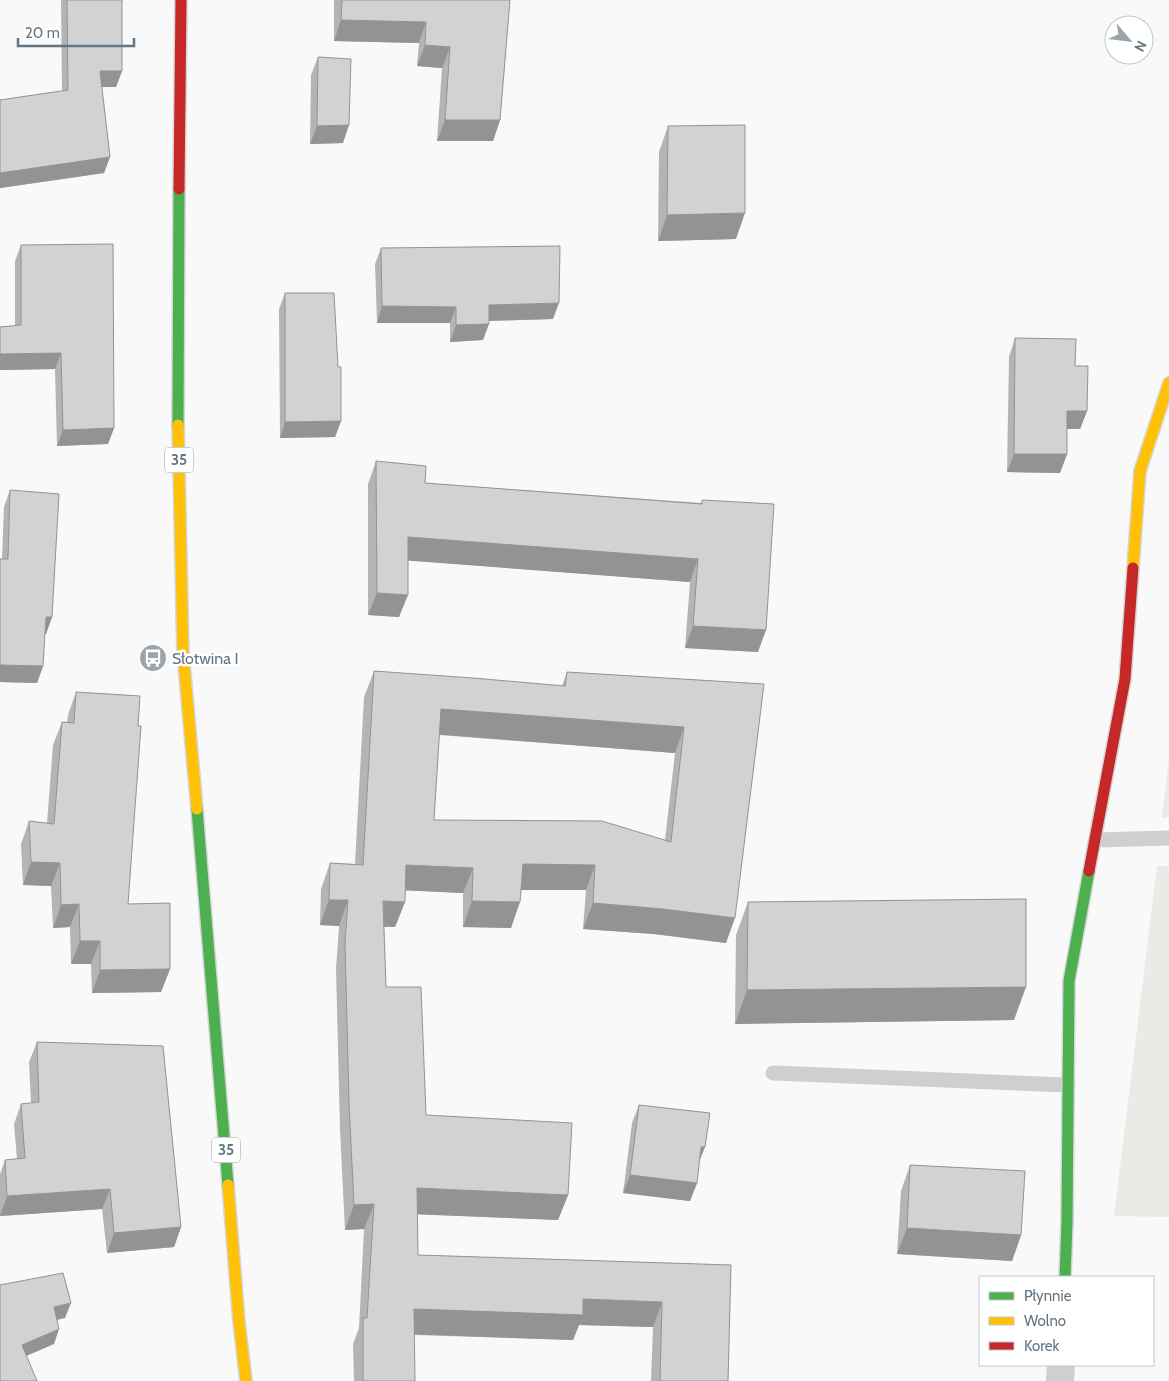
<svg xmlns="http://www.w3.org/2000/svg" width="1169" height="1381" font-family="Cabin,sans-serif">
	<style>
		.green { fill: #e8ebe6 }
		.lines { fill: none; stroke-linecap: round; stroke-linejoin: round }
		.fast-casing { stroke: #d5d6d7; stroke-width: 14 }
		.slow-casing { stroke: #d5d6d7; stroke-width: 14 }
		.jam-casing { stroke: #d5d6d7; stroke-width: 14 }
		.lane { stroke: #cecfd0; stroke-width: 15 }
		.street { stroke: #cecfd0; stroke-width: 28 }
		.fast { stroke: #4caf50; stroke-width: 11 }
		.slow { stroke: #ffc107; stroke-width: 11 }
		.jam { stroke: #c62828; stroke-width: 11 }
		.wall { fill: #b3b5b5; fill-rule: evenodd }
		.shaded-wall { fill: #929394 }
		.building { fill: #d0d2d3; stroke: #929394; fill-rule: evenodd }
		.labels { text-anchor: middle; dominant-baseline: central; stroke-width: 5; stroke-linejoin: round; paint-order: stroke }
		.shield { fill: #fff; stroke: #939fa8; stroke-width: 1 }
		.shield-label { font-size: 15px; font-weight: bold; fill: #657683 }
		.poi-label { font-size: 16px; fill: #657683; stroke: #fff; text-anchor: start }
	</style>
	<rect width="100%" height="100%" fill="#f9f9f9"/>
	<g class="green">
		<polygon points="1169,757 1169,817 1162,818"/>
		<polygon points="1157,866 1169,866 1169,1217 1114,1216"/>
	</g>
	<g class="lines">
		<g class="fast-casing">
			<g id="fast">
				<polyline points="178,425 179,189"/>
				<polyline points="197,809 228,1185"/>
				<polyline points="1065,1277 1067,1223 1069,981 1089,871"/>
			</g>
		</g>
		<g class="slow-casing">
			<g id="slow">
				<polyline points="178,425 183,653 197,809"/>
				<polyline points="1133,568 1140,471 1169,383"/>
				<polyline points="228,1185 239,1322 246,1381"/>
			</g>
		</g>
		<g class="jam-casing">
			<g id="jam">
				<polyline points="179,189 181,0"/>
				<polyline points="1089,871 1125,679 1133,568"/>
			</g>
		</g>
		<g class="lane">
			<polyline points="1096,840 1169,838"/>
			<polyline points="773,1073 1068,1085"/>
		</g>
		<polyline class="street" points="1060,1381 1061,1365"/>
		<use href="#fast" class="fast"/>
		<use href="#slow" class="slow"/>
		<use href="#jam" class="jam"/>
	</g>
	<g class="wall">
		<polygon points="61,0 122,0 122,71 116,87 102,87 110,157 104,173 0,188 0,100 62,91"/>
		<polygon points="334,0 510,0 500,120 493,141 437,141 442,68 417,66 419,43 334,41"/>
		<polygon points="318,57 343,143 310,144 311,75"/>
		<polygon points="668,126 736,239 658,241 659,152"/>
		<polygon points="21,245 114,428 108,444 57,446 55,369 0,370 0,327 15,326 15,261"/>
		<polygon points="381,248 553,319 489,321 483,340 450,342 450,323 377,323 375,264"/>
		<polygon points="285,293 338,367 341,421 335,437 280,438 279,309"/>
		<polygon points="1015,338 1075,366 1087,411 1080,429 1067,429 1067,454 1060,473 1007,472 1009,357"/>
		<polygon points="376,461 425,483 701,503 702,500 758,652 685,648 690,582 408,560 399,617 368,615 368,484"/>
		<polygon points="10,490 52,617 46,634 45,634 43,666 37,683 0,682 0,559 2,559 4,507"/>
		<path d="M374 671 562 686 567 672 764 684 726 943 654 934 583 929 586 890H521L511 928 463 927V893L405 890V902L395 927H384L386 987 426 1115 568 1195 558 1220 417 1214 418 1255 731 1265 728 1381H651L653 1327 579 1325 573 1340 414 1335 415 1381H354L353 1344 359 1328 364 1229 345 1230 340 1129 336 969 339 926 320 925 321 889 330 863 355 864 364 697ZM439 735 675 753 665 840 434 820Z"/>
		<polygon points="76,692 128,904 170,969 161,992 92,993 91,964 71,964 70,927 53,928 51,886 23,885 21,844 29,821 47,823 53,745 62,722 67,722 68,715"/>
		<polygon points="748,902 1014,1020 735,1024 736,935"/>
		<polygon points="37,1042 181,1227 174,1247 107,1253 102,1209 0,1216 0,1174 5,1160 17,1159 14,1124 21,1104 31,1103 29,1062"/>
		<polygon points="639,1105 699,1164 697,1183 690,1201 623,1193 632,1123"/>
		<polygon points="910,1165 1021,1235 1012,1261 897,1254 901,1191"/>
	</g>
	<g class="shaded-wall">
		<polygon points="341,20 426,22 419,43 334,41"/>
		<polygon points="425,45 450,47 442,68 417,66"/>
		<polygon points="100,71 122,71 116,87 94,87"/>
		<polygon points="445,120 500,120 493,141 437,141"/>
		<polygon points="349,125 343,143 310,144 317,126"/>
		<polygon points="110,157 104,173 0,188 0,173"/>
		<polygon points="745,213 736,239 658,241 667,215"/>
		<polygon points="559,303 553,319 484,321 489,305"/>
		<polygon points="382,306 456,307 450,323 377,323"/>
		<polygon points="489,324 483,340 450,342 456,325"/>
		<polygon points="61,353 55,369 0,370 0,354"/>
		<polygon points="1067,411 1087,411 1080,429 1061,429"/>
		<polygon points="341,421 335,437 280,438 285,422"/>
		<polygon points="114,428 108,444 57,446 63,430"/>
		<polygon points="1014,454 1067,454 1060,473 1007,472"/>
		<polygon points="408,537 698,559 690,582 400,560"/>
		<polygon points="377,593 408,595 399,617 368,615"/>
		<polygon points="46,617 52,617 46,634 40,633"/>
		<polygon points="693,626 766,630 758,652 685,648"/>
		<polygon points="0,665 43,666 37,683 0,682"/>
		<polygon points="441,709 684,727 675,753 432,734"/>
		<polygon points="31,862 60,863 51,886 23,885"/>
		<polygon points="523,864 595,865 586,890 514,890"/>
		<polygon points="406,865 473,868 463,893 397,890"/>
		<polygon points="329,900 348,900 339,926 320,925"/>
		<polygon points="383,901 405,902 395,927 373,926"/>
		<polygon points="472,901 520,902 511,928 463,927"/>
		<polygon points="593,903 663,909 735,918 726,943 654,934 583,929"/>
		<polygon points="79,904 70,927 53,928 61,905"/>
		<polygon points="80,941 100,941 91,964 71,964"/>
		<polygon points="170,969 161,992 92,993 100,970"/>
		<polygon points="1026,987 1014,1020 735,1024 747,990"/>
		<polygon points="701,1147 705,1147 698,1165"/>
		<polygon points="630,1175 697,1183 690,1201 623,1193"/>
		<polygon points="417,1188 568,1195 558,1220 408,1214"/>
		<polygon points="110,1189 102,1209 0,1216 7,1196"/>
		<polygon points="374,1204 364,1229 345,1230 354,1205"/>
		<polygon points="181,1227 174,1247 107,1253 114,1233"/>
		<polygon points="907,1228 1021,1235 1012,1261 897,1254"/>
		<polygon points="583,1299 662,1302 653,1327 579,1325 573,1340 405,1334 414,1309"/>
		<polygon points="71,1303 65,1318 48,1322 54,1307"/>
		<polygon points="59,1329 54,1344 17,1360 22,1345"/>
	</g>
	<g class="building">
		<polygon points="67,0 122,0 122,71 100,71 110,157 0,173 0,100 68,90"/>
		<polygon points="342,0 510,0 500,120 445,120 450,47 425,45 426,22 341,20"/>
		<polygon points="318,57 351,59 349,125 317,126"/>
		<polygon points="745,125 745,213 667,215 668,126"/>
		<polygon points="113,244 114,428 63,430 61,353 0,354 0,327 21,325 21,245"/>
		<polygon points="560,246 559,303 489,305 489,324 456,325 456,307 382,306 381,248"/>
		<polygon points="285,293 334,293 338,367 341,367 341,421 285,422"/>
		<polygon points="1015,338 1076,339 1075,366 1088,366 1087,411 1067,411 1067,454 1014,454"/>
		<polygon points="376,461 426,466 425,483 702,504 702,500 774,504 766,630 693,626 698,559 408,537 408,595 377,593"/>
		<polygon points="10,490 59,494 52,617 46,617 43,666 0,665 0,559 8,559"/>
		<path d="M374 671 473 678 565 686 567 672 764 684 735 918 663 909 593 903 595 865 523 864 520 902 472 901 473 868 406 865 405 902 383 901 386 987H421L426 1115 572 1123 568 1195 417 1188 418 1255 731 1265 728 1381H660L662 1302 583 1299V1315L414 1309 415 1381H363V1318H367L374 1204 354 1205 349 1104 345 943 348 900H329L330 863 363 865ZM441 709 684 727 671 842 602 821 434 820Z"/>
		<polygon points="76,692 140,696 138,726 141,726 128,904 170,903 170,969 100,970 100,941 80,941 79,904 61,905 60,863 31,862 29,821 54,824 62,722 74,723"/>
		<polygon points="1026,899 1026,987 747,990 748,902"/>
		<polygon points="37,1042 163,1046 181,1227 114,1233 110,1189 7,1196 5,1160 25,1158 21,1104 39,1102"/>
		<polygon points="639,1105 710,1113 705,1147 701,1147 697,1183 630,1175"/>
		<polygon points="910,1165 1025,1171 1021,1235 907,1228"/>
		<polygon points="63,1273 71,1303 54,1307 59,1329 22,1345 37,1381 0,1381 0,1285"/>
	</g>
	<defs>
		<g id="bus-disc" transform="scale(1.4375)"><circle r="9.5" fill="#99a4ac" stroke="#fff"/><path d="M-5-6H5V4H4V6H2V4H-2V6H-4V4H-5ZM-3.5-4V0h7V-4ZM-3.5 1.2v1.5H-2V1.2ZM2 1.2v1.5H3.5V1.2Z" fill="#fff"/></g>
	</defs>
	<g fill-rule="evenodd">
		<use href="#bus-disc" x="153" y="658"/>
	</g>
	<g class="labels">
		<g class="shield">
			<rect x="165" y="447.5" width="28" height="25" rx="4"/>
			<rect x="212" y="1137.5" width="28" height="25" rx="4"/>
		</g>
		<g class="shield-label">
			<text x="179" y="460">35</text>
			<text x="226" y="1150">35</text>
		</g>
		<g class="poi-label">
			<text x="172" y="658">Słotwina I</text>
		</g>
	</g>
	<rect x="979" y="1276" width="175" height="90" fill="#ffffff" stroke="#c1c8cd"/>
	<rect x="989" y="1292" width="25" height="8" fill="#4caf50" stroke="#c1c8cd"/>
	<text x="1024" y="1301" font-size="15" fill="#657683">Płynnie</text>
	<rect x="989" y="1317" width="25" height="8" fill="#ffc107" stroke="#c1c8cd"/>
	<text x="1024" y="1326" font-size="15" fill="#657683">Wolno</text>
	<rect x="989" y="1342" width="25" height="8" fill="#c62828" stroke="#c1c8cd"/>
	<text x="1024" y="1351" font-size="15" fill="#657683">Korek</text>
	<g transform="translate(1129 40) rotate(118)"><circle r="24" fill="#ffffff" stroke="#c1c8cd"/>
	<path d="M0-4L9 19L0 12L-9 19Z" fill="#99a4ac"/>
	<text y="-8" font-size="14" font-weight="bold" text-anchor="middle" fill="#657683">N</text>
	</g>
	<path d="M18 38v8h116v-8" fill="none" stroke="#657683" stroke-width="2.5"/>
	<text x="25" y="38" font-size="15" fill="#657683" stroke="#ffffff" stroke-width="4" paint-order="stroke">20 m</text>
</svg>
